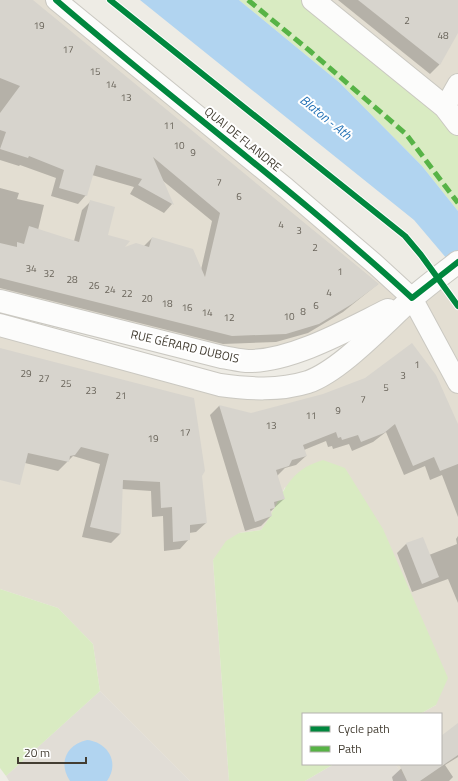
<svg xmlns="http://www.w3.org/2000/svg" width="458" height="781" font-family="'Titillium Web',sans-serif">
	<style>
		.residential { fill: #e3ded2 }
		.industrial { fill: #e1ddd6 }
		.green { fill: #d9ebc2 }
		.water { fill: #b1d4f0 }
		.shadow { fill: #0003 }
		.building { fill: #d7d4cd }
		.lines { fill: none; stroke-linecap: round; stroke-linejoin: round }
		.minor-casing { stroke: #cac8c1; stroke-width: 22 }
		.tertiary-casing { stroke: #cac8c1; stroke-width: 24 }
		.minor { stroke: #fcfcfb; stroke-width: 20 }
		.tertiary { stroke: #fcfcfb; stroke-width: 22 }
		.quiet { stroke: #57b346; stroke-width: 5; stroke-dasharray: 10 5; stroke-linecap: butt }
		.cycleway-casing { stroke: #fff; stroke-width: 8 }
		.cycleway { stroke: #00873e; stroke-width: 6 }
		.labels { text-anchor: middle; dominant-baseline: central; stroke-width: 4; stroke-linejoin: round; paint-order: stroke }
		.number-label { font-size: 10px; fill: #69645a }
		.street-label { font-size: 12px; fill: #433d32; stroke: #fff }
		.water-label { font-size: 13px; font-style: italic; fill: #2472b6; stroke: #fff }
	</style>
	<rect width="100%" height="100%" fill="#eeece5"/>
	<g class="residential">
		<polygon points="0,0 56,0 415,295 443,284 458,306 458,781 406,781 395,764 441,764 441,714 420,714 436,705 285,487 269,520 261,530 239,533 213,560 229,781 190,781 100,691 93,644 58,608 0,589 0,332 220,385 308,382 415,295 316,345 222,357 0,290"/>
		<polygon points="313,0 458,0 458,124"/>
	</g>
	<g class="industrial">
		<polygon points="100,691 190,781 9,781 6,776"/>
		<polygon points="334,764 395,764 407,781 305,781"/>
	</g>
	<g class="green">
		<polygon points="239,0 313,0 458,124 458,211 422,166 340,83"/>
		<path d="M323 460 345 468 383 529 448 678 436 705 420 714H303V764H334L305 781H229L213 560 226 541 239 533 261 530C277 510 282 481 306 467 311 464 317 462 323 460Z"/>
		<polygon points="0,589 58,608 93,644 100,691 6,776 0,768"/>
	</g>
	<g class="water">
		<polygon points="140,0 239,0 340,83 422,166 458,211 458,276 453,266 414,220"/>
		<path d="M87 740C108 742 120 763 107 781H70C58 763 66 745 87 740Z"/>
	</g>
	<g class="shadow">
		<polygon points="2,0 31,0 378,284 343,312 308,333 276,342 223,344 0,288 0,188 19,193 17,199 44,205 38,230 74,241 82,210 91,201 107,235 122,250 144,246 152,238 201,270 212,221 162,180 172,204 164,213 130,194 134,187 92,175 86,195 78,204 51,196 56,178 20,165 19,166 0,160 0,3"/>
		<polygon points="338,0 458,0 458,31 439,65 430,74"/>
		<polygon points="0,349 201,475 206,523 196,532 189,533 189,539 180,549 164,551 163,516 152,517 151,491 122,489 120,534 111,543 82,537 100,464 73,456 58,471 25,463 0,478"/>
		<polygon points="219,406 251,414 458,427 458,517 442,475 430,480 425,466 404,475 386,432 373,442 352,451 349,444 333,449 332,446 328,447 326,441 304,450 306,456 296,465 285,468 277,476 284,499 270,512 271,516 261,526 245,531 210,415"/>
		<polygon points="458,536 458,603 448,579 412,592 397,553 406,544 429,555 457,544 456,539"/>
		<polygon points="458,725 458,757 445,765 453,777 449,781 393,781 392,777 406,764 441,764 441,738"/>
	</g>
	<g class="building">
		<polygon points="0,0 33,0 379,284 352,304 319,324 286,334 232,336 0,278 0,243 17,247 17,242 24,244 29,226 79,242 90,200 115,207 108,235 130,241 125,247 136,243 149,247 152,237 193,249 205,277 220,213 153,157 174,205 138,185 142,179 96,165 87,196 59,188 64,170 29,156 28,158 0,149 6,132 0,130 0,113 20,86 0,78"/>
		<polygon points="358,0 458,0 458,33 440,65"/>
		<polygon points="412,343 436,375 458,424 458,464 440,471 434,457 413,466 395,424 384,433 361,442 358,435 342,440 341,437 338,438 336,432 303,445 307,456 292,460 289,466 276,470 285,499 274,502 275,508 270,509 272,516 255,522 219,405 251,413 323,394 365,378"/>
		<polygon points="0,348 194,398 205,471 202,476 207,523 190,525 190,540 173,542 172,507 161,508 160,482 123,480 121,534 90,527 109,454 81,447 75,455 70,456 69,462 28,453 20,485 0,480"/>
		<polygon points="423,537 439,577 422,584 406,543"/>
		<polygon points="458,723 458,755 420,781 407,781 399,764 441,764 441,736"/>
	</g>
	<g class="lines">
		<g class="minor-casing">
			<g id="minor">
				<polyline points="56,0 286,188 376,265 412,298 458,383"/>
				<polyline points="445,107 458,84"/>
			</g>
		</g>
		<g class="tertiary-casing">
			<g id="tertiary">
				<polyline points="313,0 445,107 458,124"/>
				<path d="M0 301 222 357C230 358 240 361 249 361 293 361 349 329 388 310"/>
				<path d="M0 325 220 385C249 389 279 391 308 382 342 370 386 321 415 296 429 284 444 273 458 262"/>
			</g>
		</g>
		<use href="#minor" class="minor"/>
		<use href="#tertiary" class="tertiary"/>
		<polyline class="quiet" points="248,0 310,51 406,134 458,203"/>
		<g class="cycleway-casing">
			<g id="cycleway">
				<path d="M56 0C173 101 298 193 412 298L458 262"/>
				<polyline points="110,0 405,236 421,255 458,306"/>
			</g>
		</g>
		<use href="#cycleway" class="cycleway"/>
	</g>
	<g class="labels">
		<g class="number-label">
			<text x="407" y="20">2</text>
			<text x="39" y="25">19</text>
			<text x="443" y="35">48</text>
			<text x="68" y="49">17</text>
			<text x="95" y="71">15</text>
			<text x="111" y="84">14</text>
			<text x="126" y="97">13</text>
			<text x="169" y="125">11</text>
			<text x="179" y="145">10</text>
			<text x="193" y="152">9</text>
			<text x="219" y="182">7</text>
			<text x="239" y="196">6</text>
			<text x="281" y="224">4</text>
			<text x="299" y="230">3</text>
			<text x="315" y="247">2</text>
			<text x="31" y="268">34</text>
			<text x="340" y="271">1</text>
			<text x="49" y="273">32</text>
			<text x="72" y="279">28</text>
			<text x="94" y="285">26</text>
			<text x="110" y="289">24</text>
			<text x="329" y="292">4</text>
			<text x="127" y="293">22</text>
			<text x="147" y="298">20</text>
			<text x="167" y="303">18</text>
			<text x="316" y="305">6</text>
			<text x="187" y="307">16</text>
			<text x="303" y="311">8</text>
			<text x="207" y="312">14</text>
			<text x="289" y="316">10</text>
			<text x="229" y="317">12</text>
			<text x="417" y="364">1</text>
			<text x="26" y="373">29</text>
			<text x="403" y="375">3</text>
			<text x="44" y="378">27</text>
			<text x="66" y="383">25</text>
			<text x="386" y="387">5</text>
			<text x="91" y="390">23</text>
			<text x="121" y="395">21</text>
			<text x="363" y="399">7</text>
			<text x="338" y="410">9</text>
			<text x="311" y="415">11</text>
			<text x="271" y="425">13</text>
			<text x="185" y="432">17</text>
			<text x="153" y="438">19</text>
		</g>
		<g class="street-label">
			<text transform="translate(243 139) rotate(39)">QUAI DE FLANDRE</text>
			<text transform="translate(185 346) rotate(13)">RUE GÉRARD DUBOIS</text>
		</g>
		<g class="water-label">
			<text transform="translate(326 117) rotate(39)">Blaton - Ath</text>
		</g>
	</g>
	<rect x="302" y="713" width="140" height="52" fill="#ffffff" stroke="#b4b1ad"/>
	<rect x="310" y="726" width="20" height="6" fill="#00873e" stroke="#b4b1ad"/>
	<text x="338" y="733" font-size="12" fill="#433d32">Cycle path</text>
	<rect x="310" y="746" width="20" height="6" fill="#57b346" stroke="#b4b1ad"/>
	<text x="338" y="753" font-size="12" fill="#433d32">Path</text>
	<path d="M18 757v6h68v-6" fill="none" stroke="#433d32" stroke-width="2"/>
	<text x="24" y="757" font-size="12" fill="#433d32" stroke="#ffffff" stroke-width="3" paint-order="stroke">20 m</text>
</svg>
